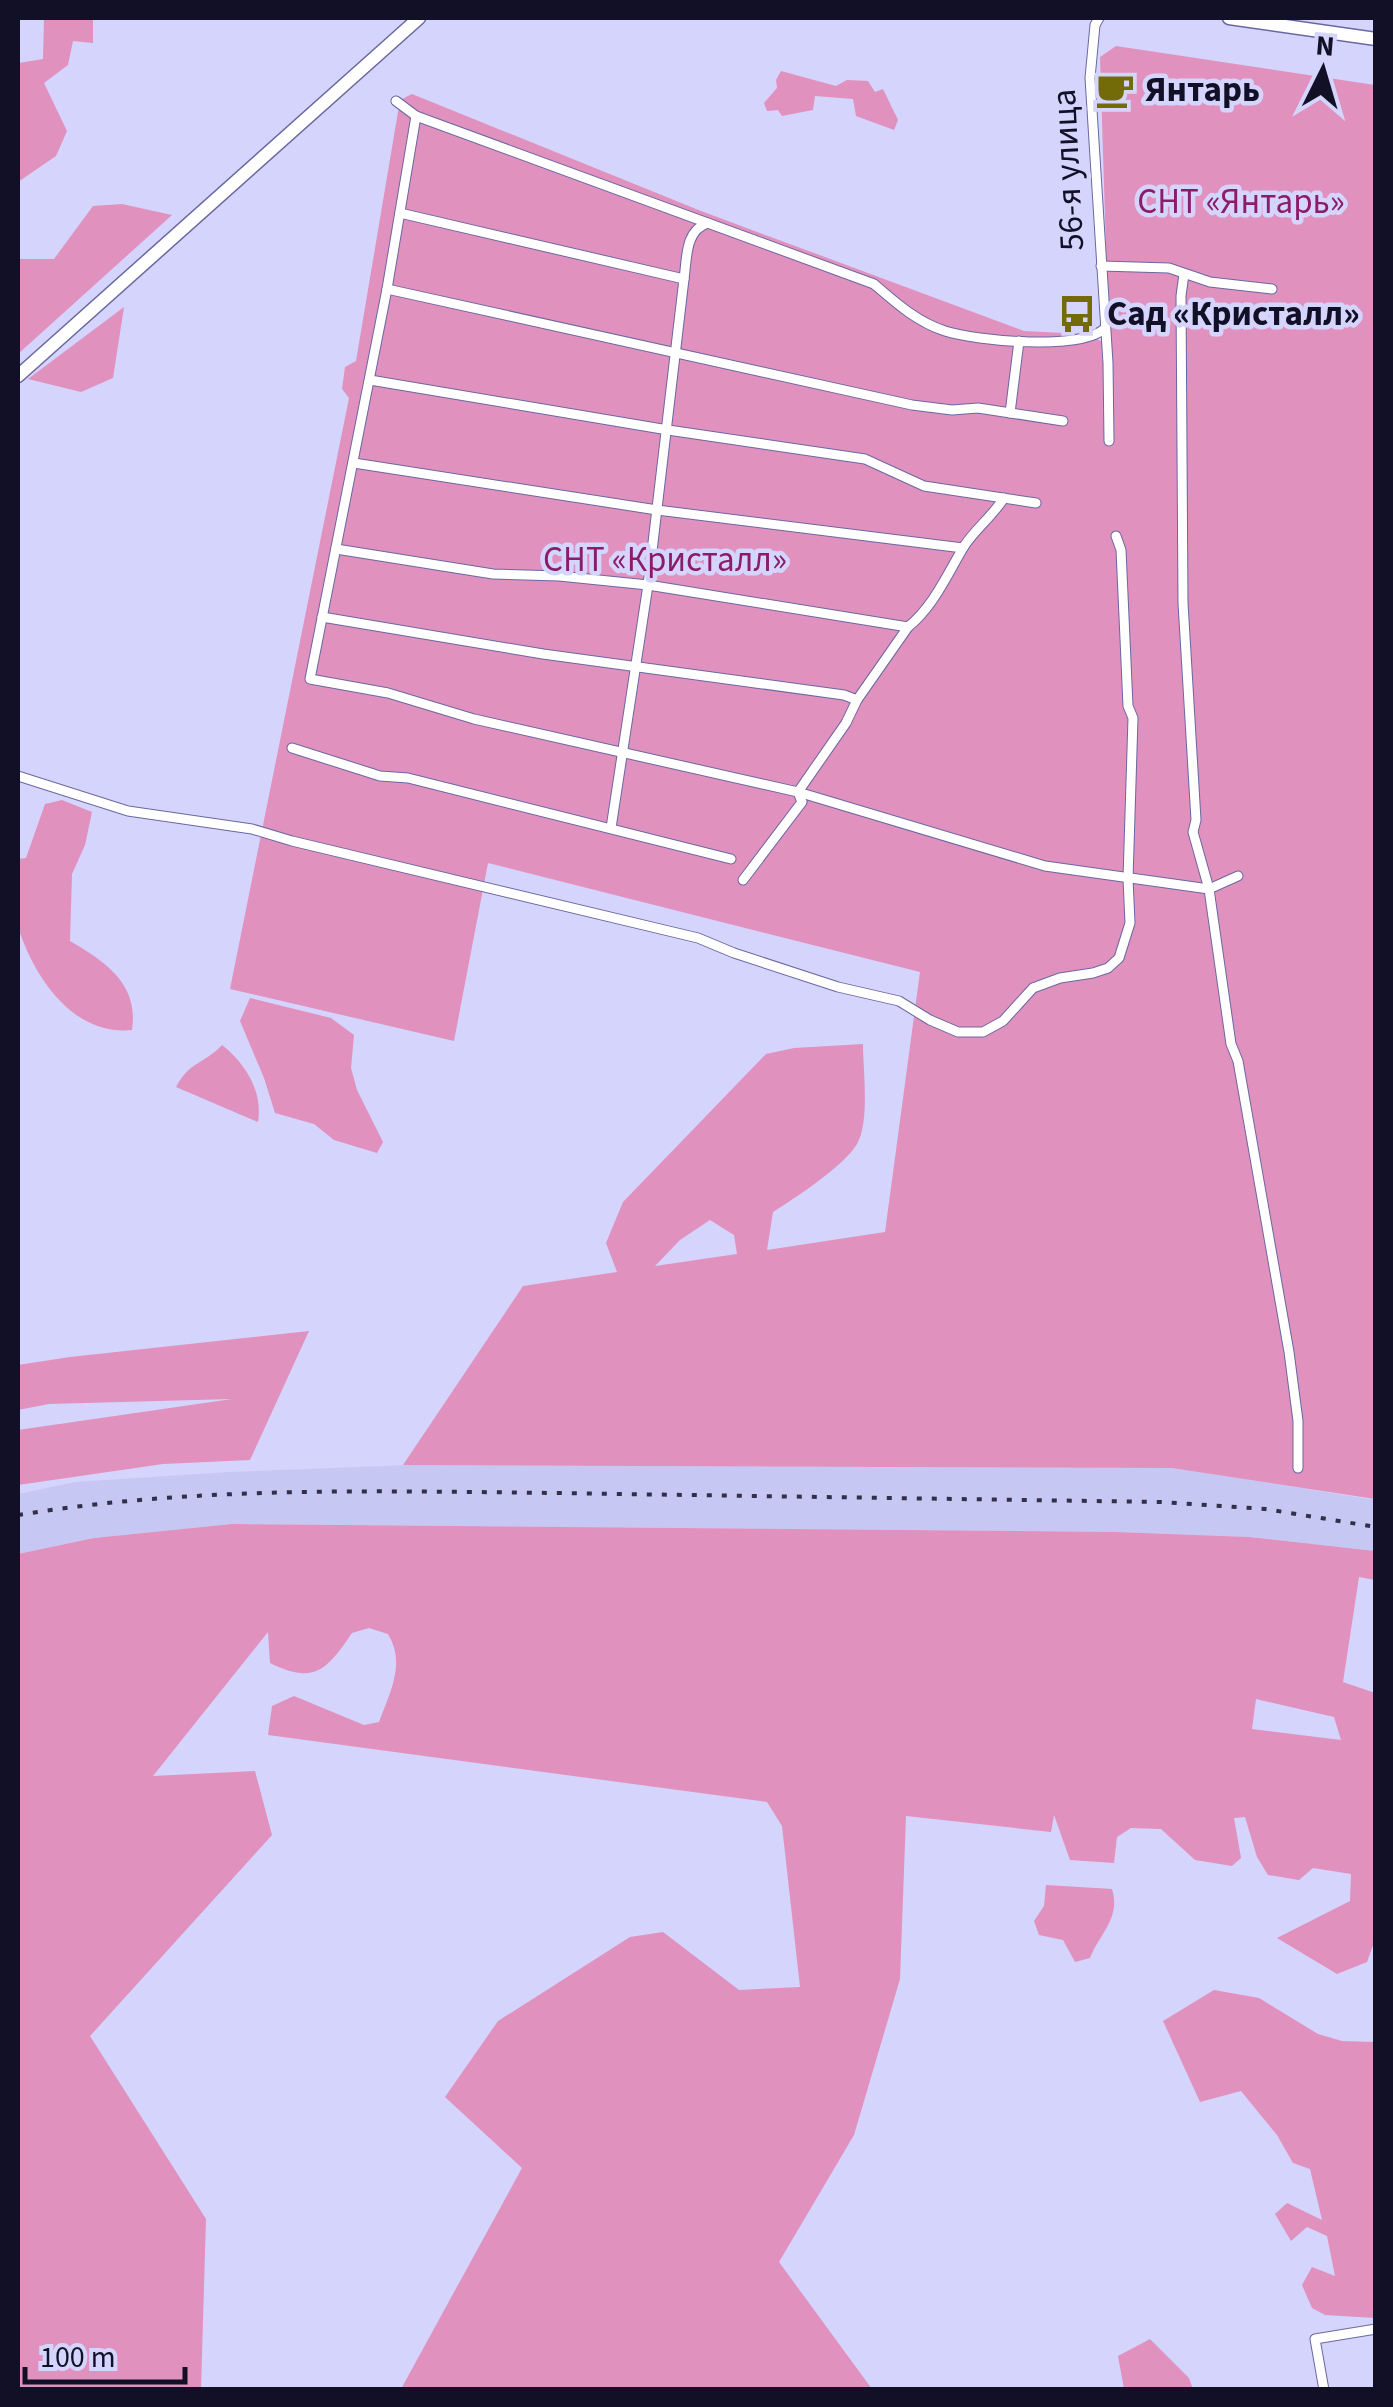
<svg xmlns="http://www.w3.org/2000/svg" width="1393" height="2407" font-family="'Source Sans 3',sans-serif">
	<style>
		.built { fill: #c7c7f3 }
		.green { fill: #e191be; fill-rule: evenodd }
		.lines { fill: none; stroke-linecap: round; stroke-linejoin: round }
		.street-casing { stroke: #6a67a2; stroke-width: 11 }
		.secondary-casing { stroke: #6a67a2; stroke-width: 15 }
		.street { stroke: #fff; stroke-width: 9 }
		.secondary { stroke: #fff; stroke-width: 12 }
		.rail { stroke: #312f49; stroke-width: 4; stroke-dasharray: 5 10; stroke-linecap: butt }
		.labels { text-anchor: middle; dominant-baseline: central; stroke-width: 9; stroke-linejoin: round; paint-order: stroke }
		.poi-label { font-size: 35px; font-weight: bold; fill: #121027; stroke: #d4d4fc; text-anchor: start }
		.street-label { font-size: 35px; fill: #121027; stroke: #d4d4fc }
		.park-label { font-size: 35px; fill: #8b1c66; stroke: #d4d4fc }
	</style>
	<rect width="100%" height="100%" fill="#d4d4fc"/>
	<polygon class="built" points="410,1465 1174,1468 1375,1500 1376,1551 1249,1537 1116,1532 232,1524 94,1538 18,1554 18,1494 75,1482 229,1472"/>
	<g class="green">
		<polygon points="44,18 93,18 93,43 73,41 68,65 44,83 67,131 56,156 18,182 18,67 19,63 43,59"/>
		<path d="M1116 46 1375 85V1499L1172 1468 403 1465 523 1286 617 1272 606 1243 623 1202 766 1054 794 1048 863 1044C863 1070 870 1122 857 1144 844 1166 795 1198 773 1212L767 1250 885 1232 920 972 488 863 454 1041 230 989 349 398 342 389 345 367 356 361 400 100 412 94 701 211 1024 331 1083 334 1109 344 1100 57ZM710 1220 734 1235 737 1254 655 1266 680 1240Z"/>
		<polygon points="781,71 836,86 847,80 868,81 875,92 883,89 898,120 894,130 856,116 853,99 815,96 813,110 782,116 778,110 767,111 764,103 777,88 776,80"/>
		<polygon points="122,204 172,215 18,354 18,259 54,259 93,206"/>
		<polygon points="124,307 113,378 81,392 28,379"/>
		<path d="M62 800 92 812 85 845 72 874 70 941C106 962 139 984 132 1030 75 1036 37 981 20 933L18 934V859L26 858 45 804Z"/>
		<polygon points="250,998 331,1018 354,1035 351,1068 357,1090 383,1142 377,1153 334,1140 314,1124 275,1113 264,1078 240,1021"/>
		<path d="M222 1045C246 1064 263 1092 258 1122L176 1087C190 1061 203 1065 222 1045Z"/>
		<polygon points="309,1331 250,1460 163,1464 18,1485 18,1430 232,1399 49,1404 18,1410 18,1365 70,1357"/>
		<path d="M232 1524 1116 1532 1249 1537 1375 1551V1580L1359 1577 1343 1682 1375 1693 1376 1937 1367 1962 1337 1974 1277 1938 1350 1901 1351 1874 1313 1868 1299 1880 1268 1875 1257 1857 1245 1817 1234 1818 1241 1858 1232 1866 1195 1860 1161 1829 1131 1828 1117 1837 1114 1863 1070 1860 1054 1815 1051 1832 906 1816 900 1979 854 2135 779 2262 872 2389H401L522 2168 445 2097 498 2021 630 1937 663 1932 739 1990 800 1987 782 1826 767 1802 268 1735 272 1706 294 1696 364 1725 379 1722C390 1692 406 1664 388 1634L369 1628 352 1633C327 1670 314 1685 270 1663L268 1632 153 1776 255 1771 272 1835 90 2036 206 2219 201 2389H18V1554L94 1538ZM1256 1699 1334 1717 1341 1740 1252 1729Z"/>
		<path d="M1046 1885 1112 1889C1121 1918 1100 1933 1090 1958L1075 1962 1063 1940 1039 1935 1034 1921 1044 1906Z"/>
		<polygon points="1214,1990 1259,1998 1318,2034 1342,2041 1375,2042 1375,2318 1325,2315 1312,2308 1302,2285 1312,2267 1335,2276 1327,2236 1307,2227 1291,2241 1275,2214 1287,2203 1322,2220 1310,2169 1293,2163 1277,2135 1241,2091 1200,2102 1163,2021"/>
		<polygon points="1150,2339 1189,2378 1193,2389 1124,2389 1118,2356"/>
	</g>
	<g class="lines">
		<g class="street-casing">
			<g id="street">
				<polyline points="1099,18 1095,25 1090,78 1108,363 1109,441"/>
				<path d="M396 101 416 116 874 284C896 303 917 322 945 331 976 341 1083 351 1105 328"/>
				<polyline points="416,116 387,289 310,679 388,693 474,719 798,792 1045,866 1209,889 1238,876"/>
				<polyline points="400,213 684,279"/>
				<polyline points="1101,266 1169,268 1210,282 1272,289"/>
				<polyline points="1184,274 1181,296 1183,603 1196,820 1193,832 1209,889 1231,1044 1238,1061 1289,1352 1298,1421 1298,1468"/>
				<polyline points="387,289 912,405 952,410 978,408 1063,421"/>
				<polyline points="370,380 668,430 865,459 924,486 1036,503"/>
				<polyline points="1010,413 1019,341"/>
				<polyline points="354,463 657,510 963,548"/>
				<polyline points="336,549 493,574 559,576 648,585 908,627"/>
				<polyline points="322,617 543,654 844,695 857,700"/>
				<polyline points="292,748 380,776 408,778 731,859"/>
				<polyline points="18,776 128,811 252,829 292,841 698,938 734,953 838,987 899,1001 930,1020 958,1032 983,1032 1003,1021 1033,988 1060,978 1093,973 1108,968 1119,958 1130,923 1128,879 1133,718 1128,706 1121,550 1116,536"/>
				<path d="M611 828 648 585 684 279C687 258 685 230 708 223"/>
				<path d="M743 880 802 802 798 792 846 723 857 700 908 627C933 607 947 575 963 548 972 532 992 517 1004 498"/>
				<polyline points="1324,2390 1315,2339 1376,2329"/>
			</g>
		</g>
		<g class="secondary-casing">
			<g id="secondary">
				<polyline points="1229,18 1376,39"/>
				<polyline points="18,376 419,18"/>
			</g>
		</g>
		<use href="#street" class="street"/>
		<use href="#secondary" class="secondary"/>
		<path class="rail" d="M18 1515C195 1486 375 1491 554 1493 756 1496 958 1499 1160 1502L1265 1509 1376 1527"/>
	</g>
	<defs>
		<g id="cafe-bare" transform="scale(3)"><path d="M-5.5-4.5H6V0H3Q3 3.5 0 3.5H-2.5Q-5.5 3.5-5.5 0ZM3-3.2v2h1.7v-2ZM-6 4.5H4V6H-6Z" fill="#726b07" stroke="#d4d4fc" stroke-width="2.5" paint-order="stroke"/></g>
		<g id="bus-bare" transform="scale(3)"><path d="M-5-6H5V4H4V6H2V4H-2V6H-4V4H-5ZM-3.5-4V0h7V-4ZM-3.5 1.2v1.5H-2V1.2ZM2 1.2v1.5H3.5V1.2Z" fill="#726b07" stroke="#d4d4fc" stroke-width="2.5" paint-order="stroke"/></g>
	</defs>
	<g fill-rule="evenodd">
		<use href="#cafe-bare" x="1115" y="90"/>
		<use href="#bus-bare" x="1077" y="314"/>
	</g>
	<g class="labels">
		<g class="poi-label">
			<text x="1145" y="90">Янтарь</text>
			<text x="1107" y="314">Сад «Кристалл»</text>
		</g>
		<g class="street-label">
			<text transform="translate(1068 170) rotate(-93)">56-я улица</text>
		</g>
		<g class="park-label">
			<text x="1241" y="202">СНТ «Янтарь»</text>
			<text x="665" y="560">СНТ «Кристалл»</text>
		</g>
	</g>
	<rect width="1393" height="2407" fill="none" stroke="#121027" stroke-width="40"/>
	<g transform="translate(1323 70) rotate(5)" stroke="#d4d4fc" stroke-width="8" paint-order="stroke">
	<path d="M0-8L18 38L0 25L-18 38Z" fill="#121027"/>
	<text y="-15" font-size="28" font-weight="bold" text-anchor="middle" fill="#121027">N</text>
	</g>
	<path d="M25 2367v15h160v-15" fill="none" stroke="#121027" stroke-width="5"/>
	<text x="40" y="2367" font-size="30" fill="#121027" stroke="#d4d4fc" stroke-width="8" paint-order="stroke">100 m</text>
</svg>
